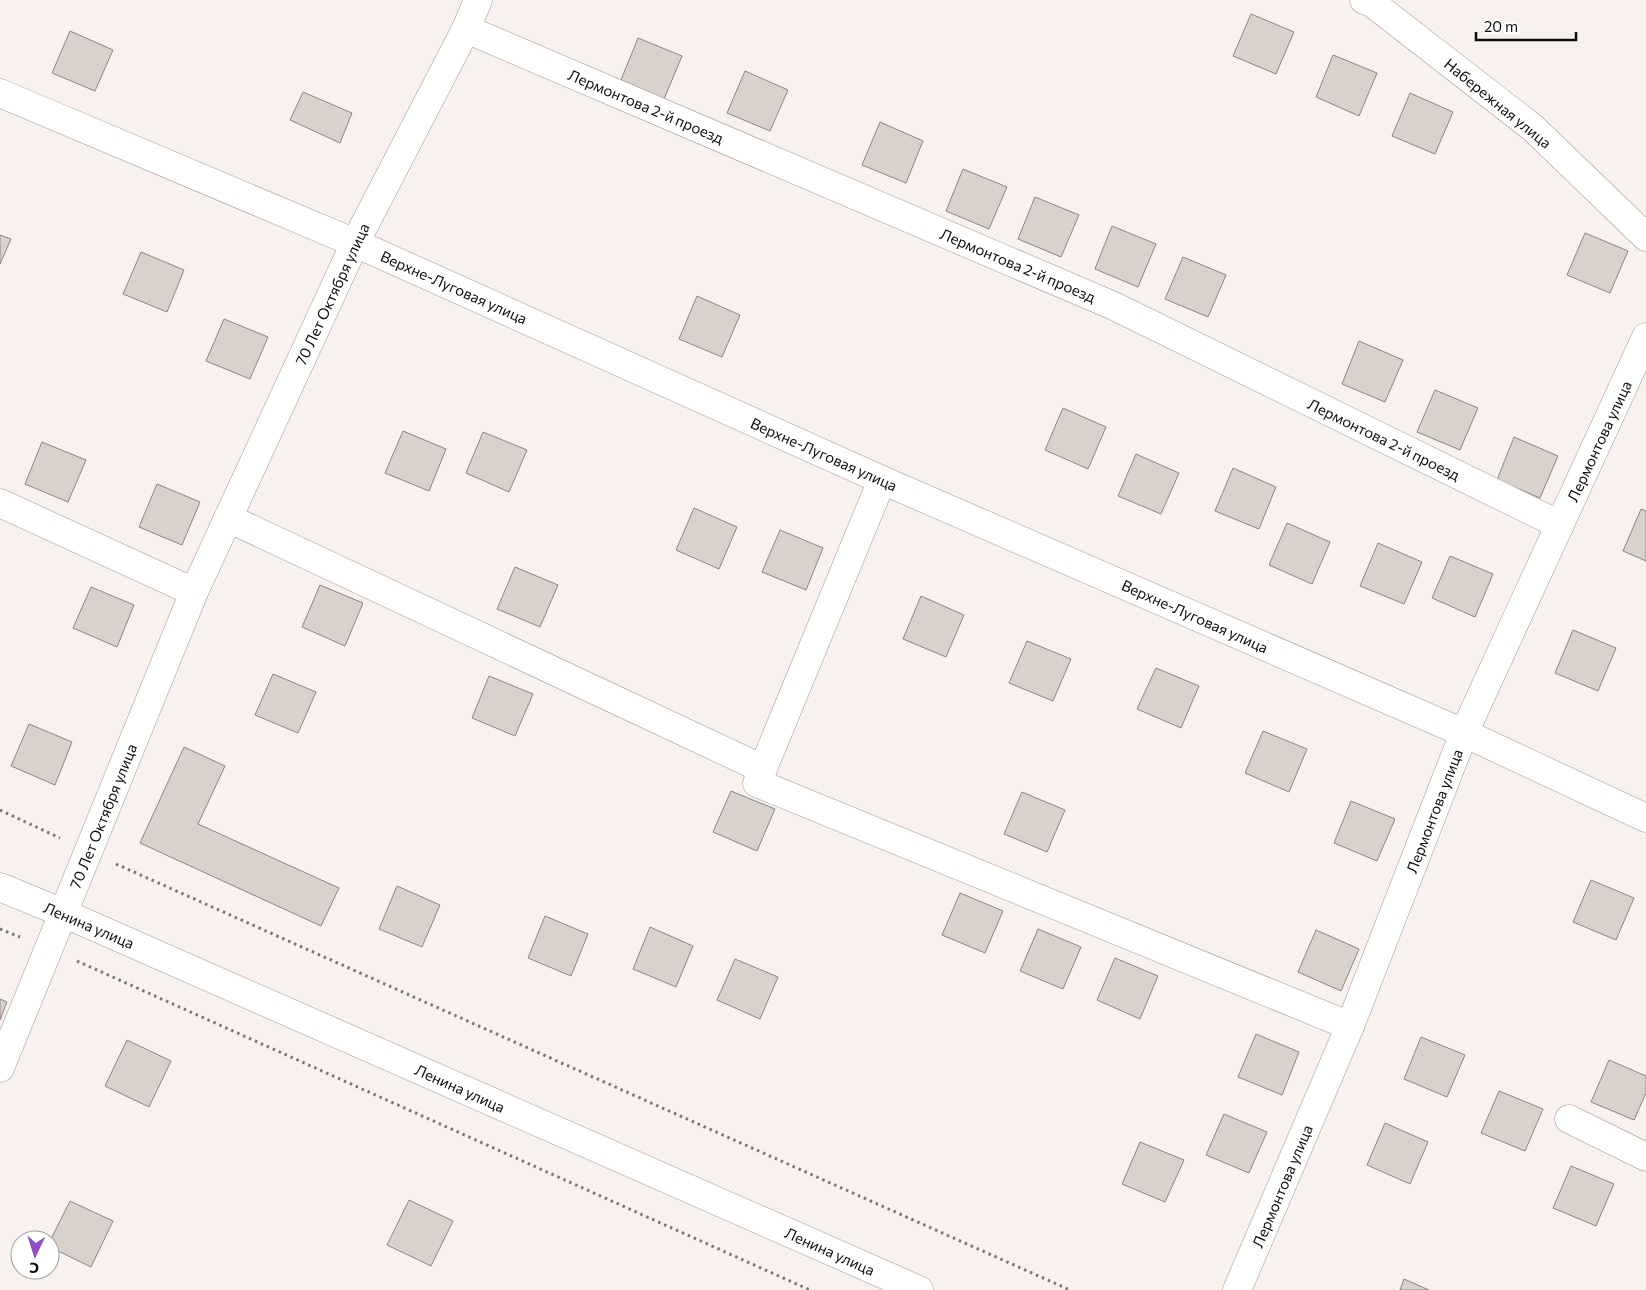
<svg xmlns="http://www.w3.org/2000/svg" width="1646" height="1290" font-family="Commissioner,sans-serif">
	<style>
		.building { fill: #d8d1cc; stroke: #8c8682 }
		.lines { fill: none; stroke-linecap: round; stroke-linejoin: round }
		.street-casing { stroke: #9d9792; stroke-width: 29 }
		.secondary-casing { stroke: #9d9792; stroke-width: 29 }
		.path { stroke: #7c7775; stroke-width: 3; stroke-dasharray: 2.5 4; stroke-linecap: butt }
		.street { stroke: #fff; stroke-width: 28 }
		.secondary { stroke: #fff; stroke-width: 28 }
		.labels { text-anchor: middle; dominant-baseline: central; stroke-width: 4; stroke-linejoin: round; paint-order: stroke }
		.street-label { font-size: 15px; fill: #0f0d0c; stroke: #fff }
	</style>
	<rect width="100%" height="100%" fill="#f8f1ed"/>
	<g class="building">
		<polygon points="1251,14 1294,32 1276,74 1233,56"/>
		<polygon points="70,31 113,50 95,91 52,73"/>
		<polygon points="638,38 682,56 664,99 621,80"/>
		<polygon points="1333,55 1377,73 1359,116 1316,97"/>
		<polygon points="745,71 788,90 770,131 727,113"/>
		<polygon points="303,92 352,113 340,143 290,120"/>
		<polygon points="1410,93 1453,112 1435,154 1392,136"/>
		<polygon points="880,122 923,141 906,183 862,165"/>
		<polygon points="963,169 1007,187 989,229 946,211"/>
		<polygon points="1035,197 1079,215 1061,257 1018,239"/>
		<polygon points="1112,226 1156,244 1138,287 1095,269"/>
		<polygon points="1585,233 1628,251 1610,293 1567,275"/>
		<polygon points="0,235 11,239 0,264"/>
		<polygon points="141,252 184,270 167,312 123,294"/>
		<polygon points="1183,257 1226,275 1208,317 1165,299"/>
		<polygon points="697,296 740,315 722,357 679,339"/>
		<polygon points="224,319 268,337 250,379 206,361"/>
		<polygon points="1359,341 1403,360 1385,402 1342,384"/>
		<polygon points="1435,390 1478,408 1460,450 1417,432"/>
		<polygon points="1063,408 1106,427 1088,469 1045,450"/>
		<polygon points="403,431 446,449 429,491 385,473"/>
		<polygon points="483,432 527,450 509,492 466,473"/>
		<polygon points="1514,437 1558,456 1540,498 1497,480"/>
		<polygon points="42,442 86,460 68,502 25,484"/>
		<polygon points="1136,454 1179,473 1161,514 1118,496"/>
		<polygon points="1233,468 1276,487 1259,529 1215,511"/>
		<polygon points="157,484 200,502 182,545 139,527"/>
		<polygon points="694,508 737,527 719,569 676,550"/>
		<polygon points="1641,509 1646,511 1646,561 1623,551"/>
		<polygon points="1287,523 1330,542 1312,584 1269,565"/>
		<polygon points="780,530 823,548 806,590 762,572"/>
		<polygon points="1378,543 1422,562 1404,604 1360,586"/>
		<polygon points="1450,556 1493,574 1475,617 1432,598"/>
		<polygon points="515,567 558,585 540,627 497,609"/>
		<polygon points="320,585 363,603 345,646 302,627"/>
		<polygon points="91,587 134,605 117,647 73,628"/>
		<polygon points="921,596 964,615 946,657 903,639"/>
		<polygon points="1573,630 1616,648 1598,691 1555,673"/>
		<polygon points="1027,641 1071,659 1053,701 1009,683"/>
		<polygon points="1156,668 1199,686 1181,728 1137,709"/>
		<polygon points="273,674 316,692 298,733 255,715"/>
		<polygon points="489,676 533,694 515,736 472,718"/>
		<polygon points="29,724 72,742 55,785 11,766"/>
		<polygon points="1263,731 1307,749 1289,792 1245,773"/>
		<polygon points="184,747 225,766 198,824 339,888 321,926 140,843"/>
		<polygon points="731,791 775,809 757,851 713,832"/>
		<polygon points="1022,792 1065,810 1047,852 1004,834"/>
		<polygon points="1351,801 1395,819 1377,861 1334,843"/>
		<polygon points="1591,880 1634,898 1616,940 1573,922"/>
		<polygon points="397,886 440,905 422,947 379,929"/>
		<polygon points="960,893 1003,911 985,953 942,935"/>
		<polygon points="545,916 588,934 571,976 528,958"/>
		<polygon points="650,927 693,946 676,987 633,969"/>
		<polygon points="1038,929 1081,947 1063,989 1020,971"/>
		<polygon points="1316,930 1359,949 1341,991 1298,972"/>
		<polygon points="1115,958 1158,976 1140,1019 1097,1000"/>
		<polygon points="735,959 778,977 760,1019 717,1000"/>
		<polygon points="0,999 7,1002 0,1020"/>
		<polygon points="1256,1034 1299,1052 1282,1095 1238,1077"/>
		<polygon points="1421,1037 1465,1055 1447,1097 1404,1079"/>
		<polygon points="127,1040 171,1061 149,1107 105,1086"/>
		<polygon points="1609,1060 1646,1076 1646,1093 1634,1120 1591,1102"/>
		<polygon points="1499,1091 1543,1109 1525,1151 1481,1133"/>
		<polygon points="1224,1114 1267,1132 1249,1173 1206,1155"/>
		<polygon points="1385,1123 1428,1142 1410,1184 1367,1165"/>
		<polygon points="1140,1142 1184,1160 1165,1202 1122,1184"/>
		<polygon points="1571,1166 1614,1184 1596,1226 1553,1208"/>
		<polygon points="409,1200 453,1221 431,1266 387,1245"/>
		<polygon points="70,1201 113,1221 91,1267 50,1247 50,1241"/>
		<polygon points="1404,1279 1429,1290 1400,1290"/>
	</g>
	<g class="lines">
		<g class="street-casing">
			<g id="street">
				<polyline points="1364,0 1372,3 1533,128 1646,237"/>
				<polyline points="466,29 1114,306 1560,525"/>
				<polyline points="0,93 355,243 882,480 1464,733 1646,818"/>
				<polyline points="882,480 757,783 1350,1026"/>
				<polyline points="0,503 194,592"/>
				<polyline points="1569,1119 1646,1157"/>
				<polyline points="1237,1290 1350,1026 1464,733 1646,337"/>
			</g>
		</g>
		<g class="secondary-casing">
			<g id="secondary">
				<polyline points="228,518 763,769"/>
				<polyline points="0,887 63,913 919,1290"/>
				<polyline points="0,1068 194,592 355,243 466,29 478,0"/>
			</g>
		</g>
		<g class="path">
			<polyline points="0,810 60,838"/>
			<polyline points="116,864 1070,1290"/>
			<polyline points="0,929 20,937"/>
			<polyline points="77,961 810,1290"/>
		</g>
		<use href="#street" class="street"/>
		<use href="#secondary" class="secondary"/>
	</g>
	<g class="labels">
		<g class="street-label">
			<text transform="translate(1498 103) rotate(39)">Набережная улица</text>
			<text transform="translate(646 106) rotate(23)">Лермонтова 2-й проезд</text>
			<text transform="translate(1018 265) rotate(23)">Лермонтова 2-й проезд</text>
			<text transform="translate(454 287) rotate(24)">Верхне-Луговая улица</text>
			<text transform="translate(332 294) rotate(-65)">70 Лет Октября улица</text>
			<text transform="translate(1384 439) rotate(26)">Лермонтова 2-й проезд</text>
			<text transform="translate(1599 441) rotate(-65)">Лермонтова улица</text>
			<text transform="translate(824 454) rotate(24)">Верхне-Луговая улица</text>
			<text transform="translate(1195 616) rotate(24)">Верхне-Луговая улица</text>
			<text transform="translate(1434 811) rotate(-69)">Лермонтова улица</text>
			<text transform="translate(103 816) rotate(-68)">70 Лет Октября улица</text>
			<text transform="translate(89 925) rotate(23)">Ленина улица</text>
			<text transform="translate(460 1088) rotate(24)">Ленина улица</text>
			<text transform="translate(1282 1186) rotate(-67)">Лермонтова улица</text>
			<text transform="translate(830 1251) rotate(24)">Ленина улица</text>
		</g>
	</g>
	<g transform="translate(35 1255) rotate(184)"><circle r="24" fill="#ffffff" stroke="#9f9e9e"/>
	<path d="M0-4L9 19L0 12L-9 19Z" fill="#8f4ec4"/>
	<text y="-8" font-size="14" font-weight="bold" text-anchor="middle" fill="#0f0d0c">С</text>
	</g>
	<path d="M1476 32v8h100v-8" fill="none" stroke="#0f0d0c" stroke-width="2.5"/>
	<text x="1484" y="32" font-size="15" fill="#0f0d0c" stroke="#ffffff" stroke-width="4" paint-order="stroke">20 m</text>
</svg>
